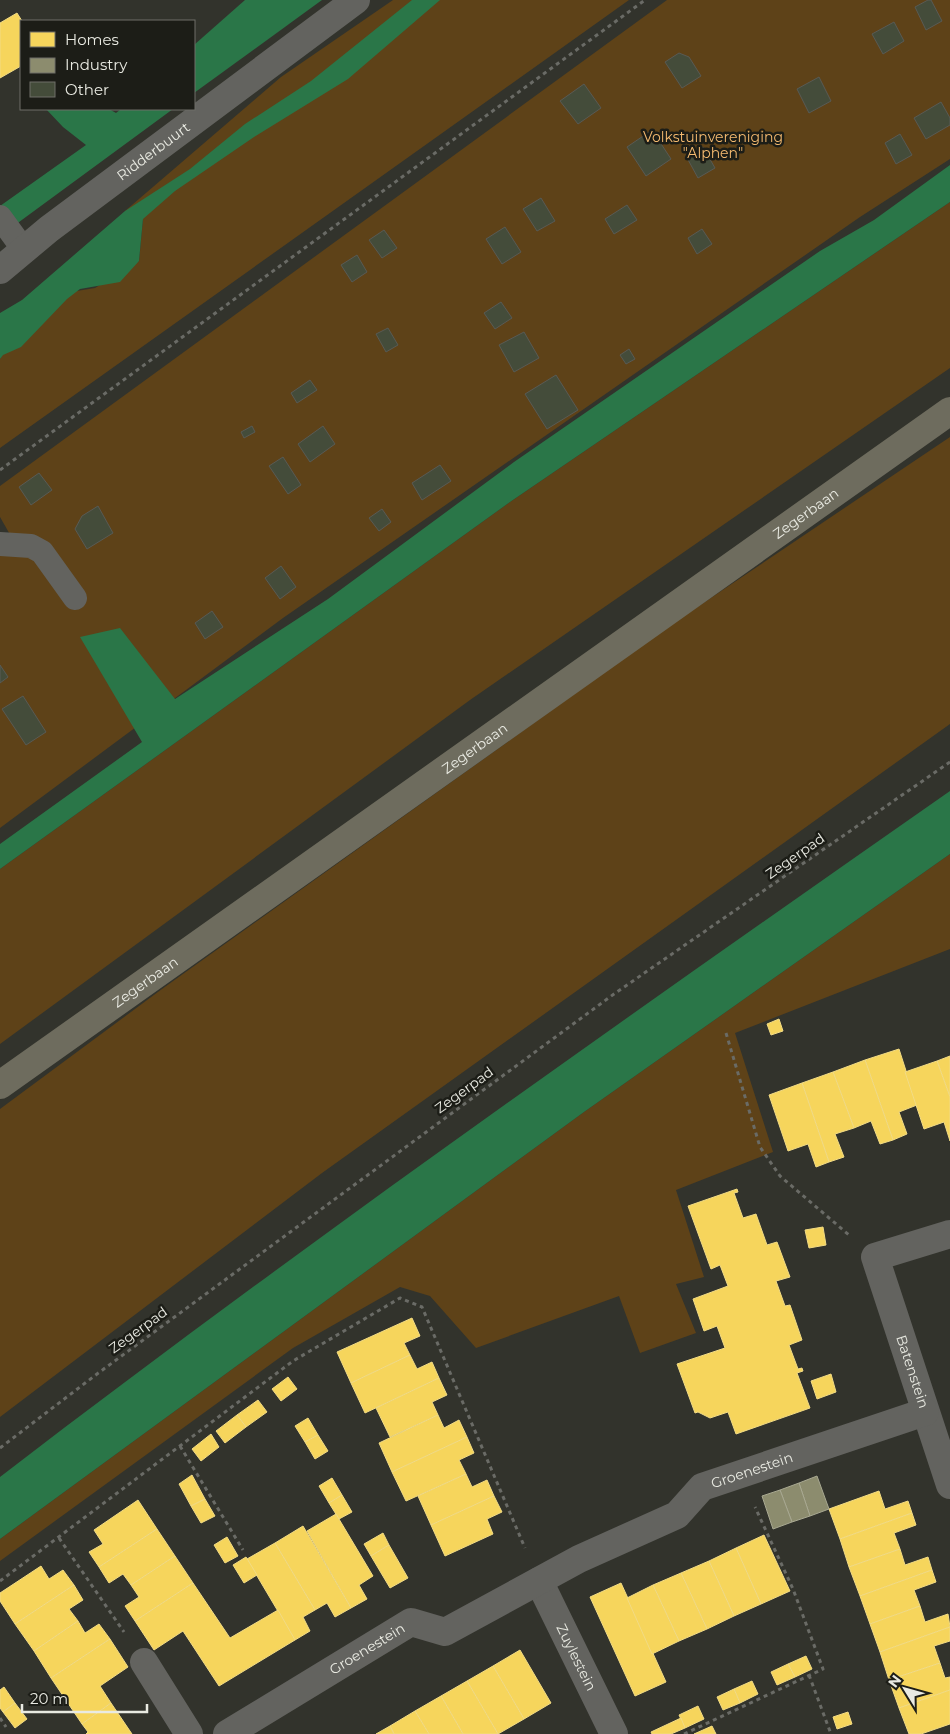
<svg xmlns="http://www.w3.org/2000/svg" width="950" height="1734" font-family="Montserrat,sans-serif">
	<style>
		.green { fill: #5e4218 }
		.water { fill: #2a7648 }
		.homes { fill: #f6d55c; stroke: #f2db84 }
		.industry { fill: #8c8c6e; stroke: #a8a891 }
		.building { fill: #444c3a; stroke: #595a54 }
		.lines { fill: none; stroke-linecap: round; stroke-linejoin: round }
		.path { stroke: #6a6b66; stroke-width: 3; stroke-dasharray: 4 4; stroke-linecap: butt }
		.lane { stroke: #63635f; stroke-width: 24 }
		.street { stroke: #63635f; stroke-width: 28 }
		.primary { stroke: #6e6c5e; stroke-width: 28 }
		.labels { text-anchor: middle; dominant-baseline: central; stroke-width: 5; stroke-linejoin: round; paint-order: stroke }
		.park-label { font-size: 14px; fill: #f6bb70; stroke: #1c1d17 }
		.street-label { font-size: 14px; fill: #e9eae2; stroke: #1c1d17 }
	</style>
	<rect width="100%" height="100%" fill="#32332c"/>
	<g class="green">
		<polygon points="393,0 629,0 0,448 0,359 22,300 95,288 139,261 143,219 125,211 281,77"/>
		<polygon points="667,0 950,0 950,159 860,217 283,618 0,828 0,554 20,552 0,517 0,486"/>
		<polygon points="950,202 950,368 470,700 0,1044 0,869 510,502"/>
		<polygon points="950,437 950,724 322,1173 0,1417 0,1109 162,989 678,620"/>
		<polygon points="950,854 950,949 735,1033 773,1152 676,1190 704,1277 676,1284 696,1333 640,1353 619,1296 476,1348 430,1296 400,1287 293,1348 0,1561 0,1539 584,1112"/>
	</g>
	<g class="water">
		<polygon points="245,0 322,0 194,93 194,45"/>
		<polygon points="412,0 440,0 348,79 254,137 175,191 143,219 139,261 120,282 80,289 67,299 21,347 3,355 0,359 0,313 22,300 125,211 190,169 245,124 311,81"/>
		<polygon points="46,109 109,109 116,113 121,109 173,109 0,236 0,206 86,145 63,127"/>
		<polygon points="950,165 950,202 510,502 0,869 0,844 142,742 80,637 120,628 175,699 328,599 514,462 820,251 874,220"/>
		<path d="M950 791V854L584 1112 0 1539V1477C310 1239 630 1015 950 791Z"/>
	</g>
	<g class="homes">
		<polygon points="17,13 22,21 21,66 0,78 0,23"/>
		<polygon points="779,1019 783,1031 771,1035 767,1024"/>
		<polygon points="899,1049 917,1105 899,1112 907,1134 893,1140 865,1060"/>
		<polygon points="950,1056 950,1097 937,1061"/>
		<polygon points="865,1060 893,1140 880,1144 871,1121 854,1128 833,1072"/>
		<polygon points="937,1061 950,1097 950,1141 944,1122 924,1129 905,1072"/>
		<polygon points="833,1072 854,1128 835,1134 844,1157 829,1162 802,1083"/>
		<polygon points="802,1083 829,1162 816,1167 808,1144 788,1151 769,1095"/>
		<polygon points="737,1189 738,1192 734,1193 743,1218 756,1214 767,1245 777,1242 790,1277 776,1281 785,1306 790,1305 802,1340 789,1345 798,1369 802,1368 803,1371 797,1373 810,1408 736,1434 728,1412 710,1418 698,1412 695,1413 677,1364 725,1348 717,1326 704,1331 693,1299 728,1286 720,1265 711,1269 688,1206"/>
		<polygon points="823,1227 826,1245 809,1248 805,1230"/>
		<polygon points="412,1318 420,1336 404,1343 410,1355 351,1383 337,1352"/>
		<polygon points="410,1355 417,1369 432,1362 439,1378 365,1413 351,1383"/>
		<polygon points="831,1374 836,1392 817,1399 811,1381"/>
		<polygon points="288,1377 297,1389 281,1401 272,1389"/>
		<polygon points="439,1378 447,1395 432,1402 438,1415 390,1437 376,1408"/>
		<polygon points="258,1400 267,1412 246,1427 237,1415"/>
		<polygon points="237,1415 246,1427 225,1443 216,1431"/>
		<polygon points="438,1415 444,1428 459,1420 467,1437 392,1472 379,1443"/>
		<polygon points="308,1418 318,1435 305,1442 295,1426"/>
		<polygon points="211,1434 219,1447 201,1461 192,1449"/>
		<polygon points="318,1435 328,1451 315,1459 305,1442"/>
		<polygon points="467,1437 474,1453 459,1460 466,1474 406,1501 392,1472"/>
		<polygon points="466,1474 472,1487 487,1480 494,1496 431,1525 418,1496"/>
		<polygon points="192,1475 205,1499 191,1506 179,1484"/>
		<polygon points="332,1478 342,1495 329,1503 319,1486"/>
		<polygon points="879,1491 885,1509 908,1501 912,1513 840,1539 829,1509"/>
		<polygon points="342,1495 352,1512 339,1519 329,1503"/>
		<polygon points="494,1496 502,1512 487,1519 493,1534 445,1556 431,1525"/>
		<polygon points="205,1499 215,1516 201,1523 191,1506"/>
		<polygon points="138,1500 157,1529 99,1567 89,1552 103,1544 94,1530"/>
		<polygon points="912,1513 916,1525 894,1533 900,1549 849,1567 840,1539"/>
		<polygon points="336,1514 373,1576 359,1585 367,1599 351,1608 307,1531"/>
		<polygon points="303,1526 351,1608 335,1617 327,1603 315,1610 275,1543"/>
		<polygon points="157,1529 175,1556 131,1585 123,1574 109,1583 99,1567"/>
		<polygon points="383,1533 389,1545 371,1556 364,1544"/>
		<polygon points="764,1535 790,1591 761,1604 736,1548"/>
		<polygon points="227,1537 238,1556 225,1563 214,1545"/>
		<polygon points="275,1543 315,1610 303,1617 310,1631 295,1640 247,1559"/>
		<polygon points="389,1545 408,1578 390,1588 371,1556"/>
		<polygon points="736,1548 761,1604 734,1616 709,1561"/>
		<polygon points="900,1549 905,1565 928,1557 932,1570 860,1596 849,1567"/>
		<polygon points="175,1556 193,1583 135,1621 125,1606 139,1597 131,1585"/>
		<polygon points="246,1557 257,1575 244,1583 233,1565"/>
		<polygon points="709,1561 734,1616 707,1629 681,1573"/>
		<polygon points="41,1566 49,1579 63,1570 74,1585 15,1624 0,1601 0,1593"/>
		<polygon points="932,1570 936,1582 914,1590 920,1606 870,1624 860,1596"/>
		<polygon points="681,1573 707,1629 679,1641 653,1585"/>
		<polygon points="193,1583 230,1638 278,1610 295,1640 219,1686 183,1631 154,1650 135,1621"/>
		<polygon points="621,1583 666,1682 635,1696 590,1597"/>
		<polygon points="74,1585 83,1600 69,1609 78,1621 34,1651 15,1624"/>
		<polygon points="653,1585 679,1641 652,1654 627,1598"/>
		<polygon points="920,1606 925,1622 948,1614 950,1627 880,1652 870,1624"/>
		<polygon points="78,1621 85,1633 99,1624 110,1639 51,1678 34,1651"/>
		<polygon points="950,1627 950,1641 934,1646 940,1663 889,1680 880,1652"/>
		<polygon points="110,1639 128,1667 100,1686 111,1703 82,1724 51,1678"/>
		<polygon points="520,1650 551,1703 524,1719 493,1666"/>
		<polygon points="806,1656 812,1669 795,1677 788,1664"/>
		<polygon points="940,1663 945,1678 950,1677 950,1690 899,1708 889,1680"/>
		<polygon points="788,1664 795,1677 777,1685 771,1672"/>
		<polygon points="493,1666 524,1719 498,1734 467,1681"/>
		<polygon points="467,1681 498,1734 463,1734 441,1696"/>
		<polygon points="752,1681 758,1694 740,1703 734,1689"/>
		<polygon points="4,1687 15,1703 3,1712 0,1708 0,1690"/>
		<polygon points="734,1689 740,1703 723,1710 717,1697"/>
		<polygon points="950,1690 950,1724 921,1734 909,1734 899,1708"/>
		<polygon points="441,1696 463,1734 429,1734 415,1711"/>
		<polygon points="15,1703 27,1719 15,1728 3,1712"/>
		<polygon points="111,1703 132,1734 86,1734 88,1732 82,1724"/>
		<polygon points="698,1706 704,1719 685,1728 679,1715"/>
		<polygon points="415,1711 429,1734 394,1734 390,1726"/>
		<polygon points="848,1712 852,1724 837,1729 833,1717"/>
		<polygon points="681,1718 685,1728 671,1734 652,1734 651,1732"/>
		<polygon points="390,1726 394,1734 376,1734"/>
		<polygon points="712,1726 716,1734 694,1734"/>
	</g>
	<g class="industry">
		<polygon points="817,1476 829,1509 810,1516 799,1483"/>
		<polygon points="799,1483 810,1516 792,1522 780,1490"/>
		<polygon points="780,1490 792,1522 773,1529 762,1496"/>
	</g>
	<g class="building">
		<polygon points="928,0 931,0 942,21 926,30 915,7"/>
		<polygon points="894,22 904,41 883,54 872,34"/>
		<polygon points="679,53 689,57 701,76 682,88 665,62"/>
		<polygon points="819,77 831,101 809,113 797,89"/>
		<polygon points="584,84 601,108 578,124 560,101"/>
		<polygon points="941,102 950,118 950,125 926,139 914,118"/>
		<polygon points="652,130 671,159 646,176 627,147"/>
		<polygon points="900,134 912,155 896,164 885,143"/>
		<polygon points="703,147 715,168 698,178 686,156"/>
		<polygon points="541,198 555,221 537,231 523,209"/>
		<polygon points="627,205 637,220 614,234 605,219"/>
		<polygon points="505,227 521,252 502,264 486,239"/>
		<polygon points="702,229 712,244 697,254 688,238"/>
		<polygon points="384,230 397,248 382,258 369,240"/>
		<polygon points="357,255 367,272 352,282 341,265"/>
		<polygon points="501,302 512,318 495,329 484,313"/>
		<polygon points="388,328 398,345 386,352 376,334"/>
		<polygon points="524,332 539,358 514,372 499,345"/>
		<polygon points="629,349 635,359 626,364 620,355"/>
		<polygon points="556,375 578,410 547,429 525,394"/>
		<polygon points="310,380 317,390 297,403 291,393"/>
		<polygon points="252,426 255,432 244,438 241,432"/>
		<polygon points="323,426 335,444 310,462 298,444"/>
		<polygon points="283,457 301,485 288,494 269,466"/>
		<polygon points="440,465 451,481 422,500 412,483"/>
		<polygon points="39,473 52,490 31,505 19,487"/>
		<polygon points="98,506 113,533 87,549 75,529 82,516"/>
		<polygon points="382,509 391,522 379,531 369,518"/>
		<polygon points="281,566 296,587 280,599 265,578"/>
		<polygon points="212,611 223,627 205,639 195,623"/>
		<polygon points="0,665 8,677 0,683"/>
		<polygon points="23,696 46,732 26,745 2,709"/>
	</g>
	<g class="lines">
		<g class="path">
			<polyline points="0,470 645,0"/>
			<polyline points="726,1033 760,1147 780,1176 849,1235"/>
			<polyline points="180,1446 243,1550"/>
			<polyline points="0,1448 97,1374 614,994 950,762"/>
			<polyline points="59,1538 124,1632"/>
			<polyline points="0,1581 293,1361 400,1298 422,1307 525,1548"/>
			<polyline points="809,1675 831,1734"/>
			<polyline points="0,1718 6,1727"/>
			<polyline points="684,1734 823,1669 793,1589 755,1507"/>
		</g>
		<g class="lane">
			<polyline points="0,217 24,250"/>
			<polyline points="0,544 31,546 42,552 75,598"/>
		</g>
		<g class="street">
			<path id="s1" d="M0 270 49 229 356 0"/>
			<path id="s2" d="M950 1234 875 1257 950 1485"/>
			<path id="s3" d="M539 1581 614 1734"/>
			<polyline points="144,1662 189,1734"/>
			<path id="s4" d="M227 1734 411 1622 445 1632 579 1559 677 1515 702 1487 925 1412"/>
		</g>
		<path class="primary" id="s5" d="M0 1085 950 411"/>
	</g>
	<g class="labels">
		<g class="park-label">
			<text x="713" y="137">Volkstuinvereniging<tspan x="713" dy="16">"Alphen"</tspan></text>
		</g>
		<g class="street-label">
			<text stroke="none"><textPath href="#s1" startOffset="194">Ridderbuurt</textPath></text>
			<text stroke="none"><textPath href="#s5" startOffset="988">Zegerbaan</textPath></text>
			<text stroke="none"><textPath href="#s5" startOffset="582">Zegerbaan</textPath></text>
			<text transform="translate(795 856) rotate(-35)">Zegerpad</text>
			<text stroke="none"><textPath href="#s5" startOffset="178">Zegerbaan</textPath></text>
			<text transform="translate(464 1090) rotate(-36)">Zegerpad</text>
			<text transform="translate(138 1330) rotate(-36)">Zegerpad</text>
			<text stroke="none"><textPath href="#s2" startOffset="199">Batenstein</textPath></text>
			<text stroke="none"><textPath href="#s4" startOffset="601">Groenestein</textPath></text>
			<text stroke="none"><textPath href="#s4" startOffset="164">Groenestein</textPath></text>
			<text stroke="none"><textPath href="#s3" startOffset="85">Zuylestein</textPath></text>
		</g>
	</g>
	<rect x="20" y="20" width="175" height="90" fill="#1c1d17" stroke="#6e6f68"/>
	<rect x="30" y="32" width="25" height="15" fill="#f6d55c" stroke="#6e6f68"/>
	<text x="65" y="45" font-size="15" fill="#e9eae2">Homes</text>
	<rect x="30" y="58" width="25" height="15" fill="#8c8c6e" stroke="#6e6f68"/>
	<text x="65" y="70" font-size="15" fill="#e9eae2">Industry</text>
	<rect x="30" y="82" width="25" height="15" fill="#444c3a" stroke="#6e6f68"/>
	<text x="65" y="95" font-size="15" fill="#e9eae2">Other</text>
	<g transform="translate(905 1689) rotate(307)" stroke="#1c1d17" stroke-width="4" paint-order="stroke">
	<path d="M0-4L9 19L0 12L-9 19Z" fill="#e9eae2"/>
	<text y="-8" font-size="14" font-weight="bold" text-anchor="middle" fill="#e9eae2">N</text>
	</g>
	<path d="M22 1704v8h125v-8" fill="none" stroke="#e9eae2" stroke-width="2.5"/>
	<text x="30" y="1704" font-size="15" fill="#e9eae2" stroke="#1c1d17" stroke-width="4" paint-order="stroke">20 m</text>
</svg>
